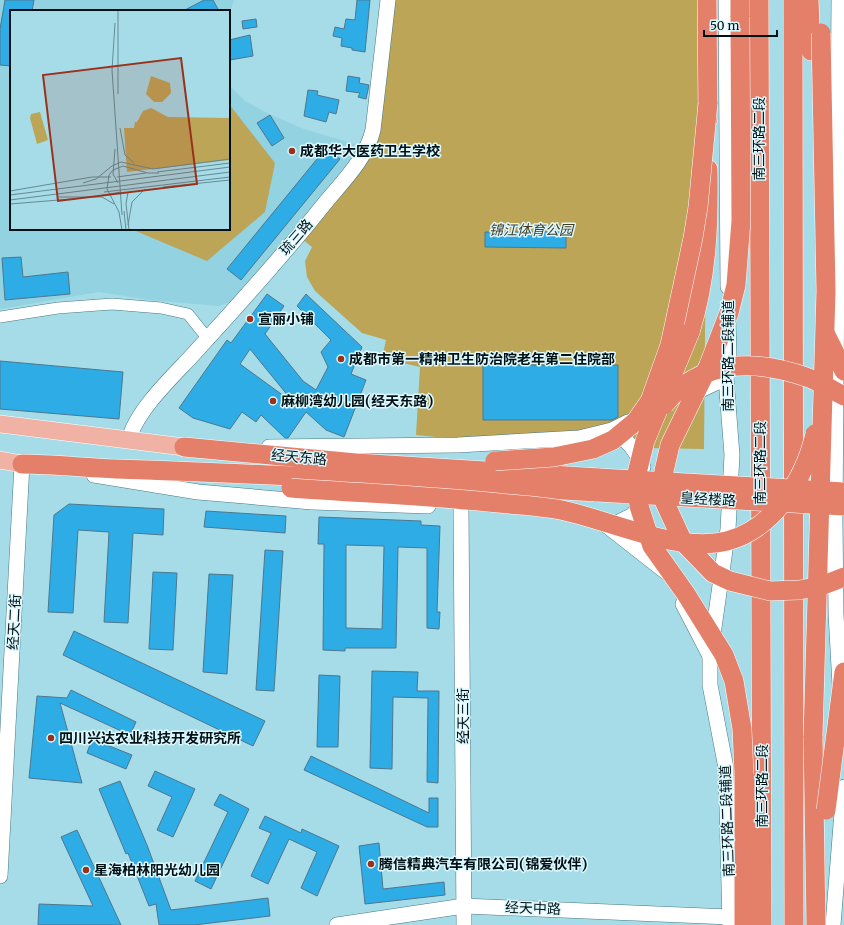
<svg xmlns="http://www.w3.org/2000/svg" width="844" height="925" font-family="Merriweather,'Noto Sans SC',serif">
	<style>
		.built { fill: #92d2e1 }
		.green { fill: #bca556 }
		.building { fill: #2dace6; stroke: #4e778e; fill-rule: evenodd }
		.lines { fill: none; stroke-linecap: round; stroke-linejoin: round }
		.street-casing { stroke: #457984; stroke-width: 12 }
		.secondary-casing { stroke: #457984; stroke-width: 16 }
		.primary-casing { stroke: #fff; stroke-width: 18 }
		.highway-casing { stroke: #fff; stroke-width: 20 }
		.street { stroke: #fff; stroke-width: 11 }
		.secondary { stroke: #fff; stroke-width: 15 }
		.primary { stroke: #efb2a5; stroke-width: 17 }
		.highway { stroke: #e47f69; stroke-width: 19 }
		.highway-bridge-casing { stroke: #fff; stroke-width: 20; stroke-linecap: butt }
		.highway-bridge { stroke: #e47f69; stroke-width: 19 }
		.poi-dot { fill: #9a311b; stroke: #ddf8fe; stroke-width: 1.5 }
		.labels { text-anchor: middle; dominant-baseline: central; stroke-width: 3; stroke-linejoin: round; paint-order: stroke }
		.street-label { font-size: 14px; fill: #001115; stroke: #ddf8fe }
		.poi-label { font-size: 14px; font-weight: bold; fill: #001115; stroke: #ddf8fe; text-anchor: start }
		.park-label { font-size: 14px; font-style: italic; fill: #423b23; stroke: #ddf8fe }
		.inset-road { fill: none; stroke: #648b94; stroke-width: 1 }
		.view { fill: #9a311b; fill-opacity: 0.15; stroke: #9a311b; stroke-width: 2 }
		.inset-edge { fill: none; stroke: #001115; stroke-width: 2 }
	</style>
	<rect width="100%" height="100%" fill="#a6dce8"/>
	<polygon class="built" points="0,0 234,0 229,15 229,11 11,11 11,229 229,229 229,85 245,101 269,114 304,129 358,145 353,157 237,300 218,306 151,300 99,292 0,309"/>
	<g class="green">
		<polygon points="395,0 708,0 704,449 527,446 416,435 420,367 382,358 386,340 362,333 315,291 307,277 305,261 312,247 302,239 363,168 373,154 379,134"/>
		<polygon points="229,104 275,163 265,212 207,261 131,229 229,229"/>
	</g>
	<g class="building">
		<polygon points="5,0 34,0 32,11 11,11 11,66 0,65 0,29"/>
		<polygon points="204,0 213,0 219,11 183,11"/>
		<polygon points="357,0 370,0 365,52 352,50 352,48 341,46 342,38 333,36 335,27 344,29 346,19 355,20"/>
		<polygon points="256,19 257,27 243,29 242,21"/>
		<polygon points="250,35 253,56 230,60 229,40"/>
		<polygon points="348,76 360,78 359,83 369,85 366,99 358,97 360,93 346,91"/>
		<polygon points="308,90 318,91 317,95 339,100 336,114 329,112 326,122 304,116"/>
		<polygon points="270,115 284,138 272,146 257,123"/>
		<polygon points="326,148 340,159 241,280 227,269"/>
		<polygon points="485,232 566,232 566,248 485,247"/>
		<polygon points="21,257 23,277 68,272 70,294 5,300 2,258"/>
		<path d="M267 294 284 306 265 334 303 381 316 390 328 367 321 352 331 340 297 306 306 294 362 347 351 374 366 380 344 437 326 430 306 412 288 438H285L261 415 256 422 242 412 230 429 193 418 179 408 227 340 231 343ZM250 349 289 397 288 399 240 364Z"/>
		<polygon points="0,361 123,372 119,419 0,409"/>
		<polygon points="483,365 618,365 618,417 612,420 483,420"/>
		<polygon points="69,504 164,509 163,535 133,533 128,623 104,622 109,532 78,530 73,613 48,612 54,515"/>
		<polygon points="206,511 286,516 285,533 204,527"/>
		<path d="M319 517 421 521V525L440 526 437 612H440L439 629 427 628V548L398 547 396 648H345V651L323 650 324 544H318ZM346 545 384 546 382 629 346 628Z"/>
		<polygon points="265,550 283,551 274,691 256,690"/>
		<polygon points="153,572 177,573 173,650 149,649"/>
		<polygon points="209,574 233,575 227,674 203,672"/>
		<polygon points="74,631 265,721 253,746 63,655"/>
		<polygon points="372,671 418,672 417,691 439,691 438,783 427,782 428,698 393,697 392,769 370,768"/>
		<polygon points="319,675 340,676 338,747 317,747"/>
		<polygon points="71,690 136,722 130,735 60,703 82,783 29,778 37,696 67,698"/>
		<polygon points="92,739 132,755 126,769 87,753"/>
		<polygon points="311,756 429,813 429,798 438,798 438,827 427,827 304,770"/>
		<polygon points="155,771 195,789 173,837 157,830 172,797 148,786"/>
		<polygon points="120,781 147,845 171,910 268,898 270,916 194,925 159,925 156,904 149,906 128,853 126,854 99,789"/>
		<polygon points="220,794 249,809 211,889 195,881 228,812 214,805"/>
		<polygon points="265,816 301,833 302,829 339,846 317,896 301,888 317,852 289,839 268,884 251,876 271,833 259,828"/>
		<polygon points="77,830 121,925 38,925 39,904 93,906 61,837"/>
		<polygon points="379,843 383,889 444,882 445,895 365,904 359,846"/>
	</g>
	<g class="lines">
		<g class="street-casing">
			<polyline id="street" points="0,317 58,308 112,304 161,308 188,314 208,339"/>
		</g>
		<g class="secondary-casing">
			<g id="secondary">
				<polyline points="726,0 728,287"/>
				<polyline points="839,0 835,520 836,614 840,685"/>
				<polyline points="728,319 729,358 726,378 732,455 728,529 710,656 710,685 726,768 730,925"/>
				<polyline points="692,394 726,378"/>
				<path d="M612 430C628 441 635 448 643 467"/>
				<path d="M129 440C135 413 169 380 188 360 235 309 282 257 325 203 344 180 366 159 373 130L388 0"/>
				<polyline points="269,447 458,445 579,438 612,430 628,422"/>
				<polyline points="94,475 198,492 312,502 428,506"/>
				<polyline points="461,507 464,925"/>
				<polyline points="606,525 666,572"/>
				<polyline points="609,527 633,515 643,500"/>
				<polyline points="683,604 710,656"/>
				<polyline points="0,876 22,464 33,465"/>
				<polyline points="337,925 464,906 730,917"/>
				<polyline points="833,925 844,787"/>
			</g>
		</g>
		<g class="primary-casing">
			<g id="primary">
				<polyline points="0,424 184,447"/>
				<polyline points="0,460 22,464"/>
			</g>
		</g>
		<g class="highway-casing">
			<g id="highway">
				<polyline points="707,0 708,119"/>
				<polyline points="740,0 740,17"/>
				<polyline points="759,0 762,925"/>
				<polyline points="793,0 794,925"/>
				<polyline points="809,0 811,51"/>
				<path d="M690 332C707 277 709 226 708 169"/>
				<polyline points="184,447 356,463 599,478"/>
				<path d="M22 464C54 464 85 468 116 469 277 474 437 483 597 492"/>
				<polyline points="813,736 816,925"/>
				<polyline points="744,925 744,774"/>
			</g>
		</g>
		<use href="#street" class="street"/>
		<use href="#secondary" class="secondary"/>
		<use href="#primary" class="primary"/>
		<use href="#highway" class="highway"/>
		<g class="highway-bridge-casing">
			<g id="highway-bridge">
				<polyline points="740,17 741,221 736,285 729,313 708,367 670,445 664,471 665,503 683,542 713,573 730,581 770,591 799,590 821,586 844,577"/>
				<polyline points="690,332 645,441 636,477 639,506 652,546 686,594 724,655 734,681 742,729 744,774"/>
				<polyline points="826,335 844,371"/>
				<path d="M664 405C701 359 754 359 806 377 819 381 832 390 844 396"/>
				<polyline points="495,461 554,457 593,449 613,440 636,421 650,401 670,345 693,238 698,207 708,103"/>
				<polyline points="599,478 844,492"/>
				<path d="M291 488C360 493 430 496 499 503 518 505 537 506 556 509 607 518 676 554 727 541 774 529 805 478 815 434"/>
				<polyline points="597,492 844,506"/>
				<polyline points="813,736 826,291 821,33"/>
				<polyline points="826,810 844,672"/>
			</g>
		</g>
		<use href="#highway-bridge" class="highway-bridge"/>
	</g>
	<g class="poi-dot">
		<circle cx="292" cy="151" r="4"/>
		<circle cx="250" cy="319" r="4"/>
		<circle cx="341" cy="359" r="4"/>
		<circle cx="273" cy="401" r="4"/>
		<circle cx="51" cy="738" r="4"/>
		<circle cx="371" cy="864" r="4"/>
		<circle cx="86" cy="870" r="4"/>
	</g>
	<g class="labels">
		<g class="street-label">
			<text transform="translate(759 139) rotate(-90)">南三环路二段</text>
			<text transform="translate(296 237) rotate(-49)">琉三路</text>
			<text transform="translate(728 356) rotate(-90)">南三环路二段辅道</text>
			<text transform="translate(299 457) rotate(5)">经天东路</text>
			<text transform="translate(760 463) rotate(-90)">南三环路二段</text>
			<text transform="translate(708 499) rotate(3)">皇经楼路</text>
			<text transform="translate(14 622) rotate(-87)">经天二街</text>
			<text transform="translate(463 716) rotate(-90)">经天三街</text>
			<text transform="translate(762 786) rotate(-90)">南三环路二段</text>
			<text transform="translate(727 821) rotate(-92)">南三环路二段辅道</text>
			<text transform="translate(533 908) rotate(2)">经天中路</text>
		</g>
		<g class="poi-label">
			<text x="300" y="151">成都华大医药卫生学校</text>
			<text x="258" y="319">宣丽小铺</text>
			<text x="349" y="359">成都市第一精神卫生防治院老年第二住院部</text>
			<text x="281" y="401">麻柳湾幼儿园(经天东路)</text>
			<text x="59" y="738">四川兴达农业科技开发研究所</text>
			<text x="379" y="864">腾信精典汽车有限公司(锦爱伙伴)</text>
			<text x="94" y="870">星海柏林阳光幼儿园</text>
		</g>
		<g class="park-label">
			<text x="531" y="230">锦江体育公园</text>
		</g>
	</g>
	<g transform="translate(10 10)">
		<rect width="220" height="220" fill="#a6dce8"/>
		<path d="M141 66 160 73 161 83 152 92H144L136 84ZM141 98 158 107 220 108V150L117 162 114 118H124L125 112H127L133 101ZM30 102 38 130 27 134 20 108 21 104Z" fill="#bca556"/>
		<path class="inset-road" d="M102 60 105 13M102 60 112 205M108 84V0M110 118 115 145 124 153M105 139 103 164 108 173M147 162 220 153M107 167 136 163M73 173 86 169 102 156 111 152 143 159 220 149M153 177 220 170M0 181 82 167H101M94 182 220 167M118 182 116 194 119 220M0 185 220 157M88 186 111 182M49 187H92L104 194M0 190 220 162M0 194 61 189M114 201 116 220M118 215 122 192 135 179M112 220 109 202 97 179 99 165 103 160 113 156 138 163H149"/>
		<path class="view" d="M171 48 187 174 48 191 33 65Z"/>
		<rect width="220" height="220" class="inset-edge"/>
	</g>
	<path d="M704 30v6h73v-6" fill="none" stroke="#001115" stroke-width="2"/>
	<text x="710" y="30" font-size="12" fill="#001115" stroke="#ddf8fe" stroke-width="3" paint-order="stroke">50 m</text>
</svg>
